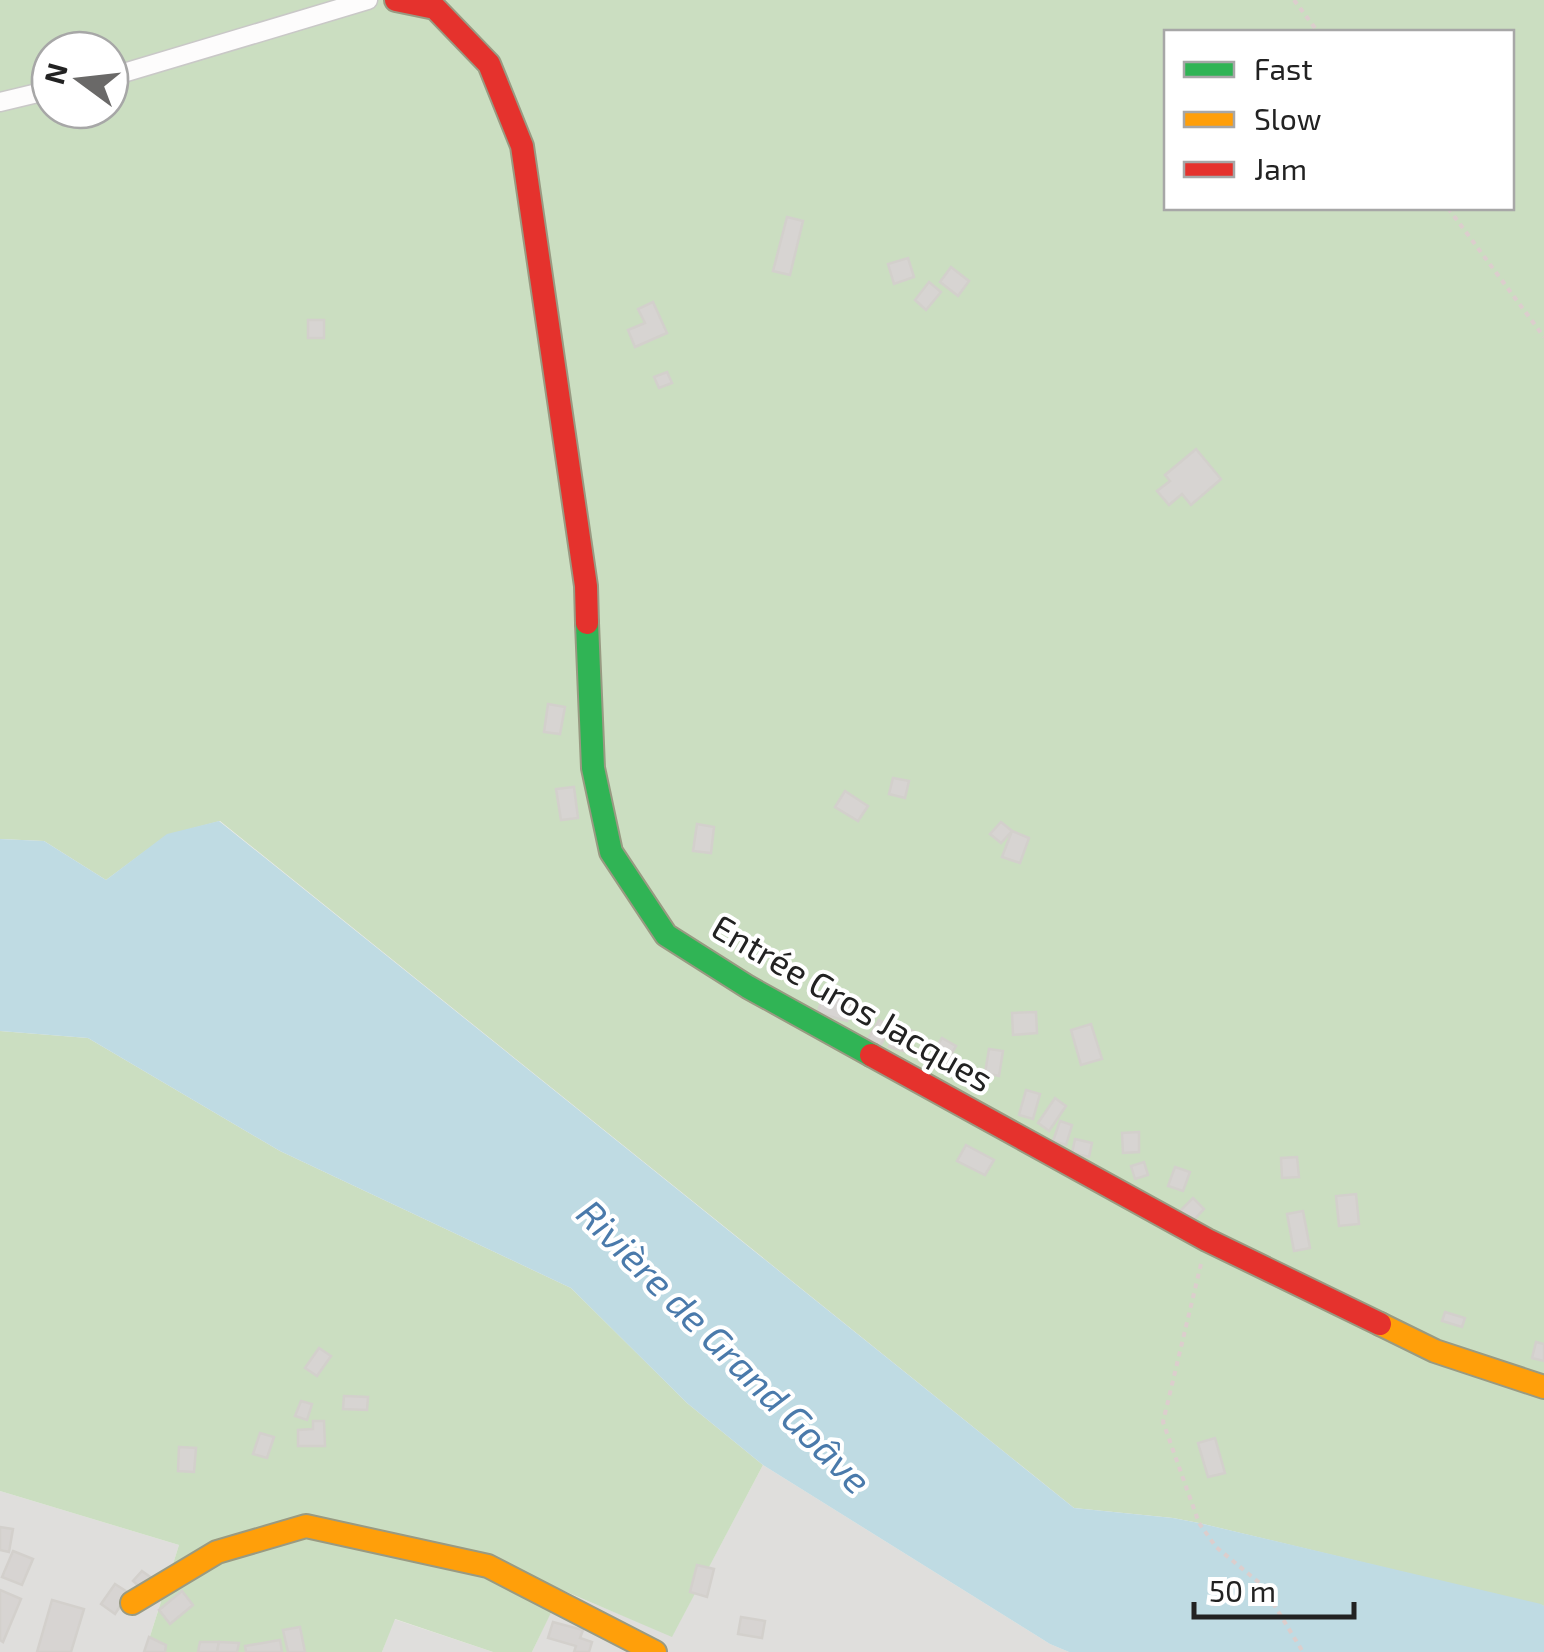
<svg xmlns="http://www.w3.org/2000/svg" width="1544" height="1652" font-family="'Exo 2',sans-serif">
	<style>
		.residential { fill: #dfdedc }
		.forest { fill: #cbdec1; fill-rule: evenodd }
		.water { fill: #bfdbe3 }
		.building { fill: #d7d4d2; stroke: #d3d0cc; stroke-width: 2.5 }
		.lines { fill: none; stroke-linecap: round; stroke-linejoin: round }
		.street-casing { stroke: #c9c8c7; stroke-width: 21 }
		.fast-casing { stroke: #999a82; stroke-width: 26 }
		.slow-casing { stroke: #999a82; stroke-width: 26 }
		.jam-casing { stroke: #999a82; stroke-width: 26 }
		.path { stroke: #dccecd; stroke-width: 4; stroke-dasharray: 5 5; stroke-linecap: butt }
		.street { stroke: #fdfcfc; stroke-width: 18 }
		.fast { stroke: #30b455; stroke-width: 22 }
		.slow { stroke: #ff9f0a; stroke-width: 22 }
		.jam { stroke: #e5322d; stroke-width: 22 }
		.labels { text-anchor: middle; dominant-baseline: central; stroke-width: 8; stroke-linejoin: round; paint-order: stroke }
		.street-label { font-size: 35px; fill: #222; stroke: #fff }
		.water-label { font-size: 38px; font-style: italic; fill: #4a7aab; stroke: #fff }
	</style>
	<rect width="100%" height="100%" fill="#f0eeeb"/>
	<g class="residential">
		<polygon points="763,1465 1050,1644 1069,1652 532,1652 561,1590 672,1636"/>
		<polygon points="0,1491 179,1545 145,1652 0,1652"/>
		<polygon points="394,1619 493,1652 382,1652"/>
	</g>
	<g class="forest">
		<path d="M0 0H1544V1606L1199 1523 1173 1518 1074 1508 220 821 167 835 106 880 44 841 0 839ZM1166 32H1512V208H1166ZM50 50H110V110H50Z"/>
		<polygon points="0,1031 88,1038 280,1151 571,1288 687,1403 763,1465 672,1637 562,1590 532,1652 493,1652 395,1619 382,1652 145,1652 179,1545 0,1491"/>
	</g>
	<polygon class="water" points="219,821 1074,1508 1173,1518 1199,1523 1541,1604 1544,1606 1544,1652 1069,1652 1050,1644 763,1465 687,1403 571,1288 280,1151 88,1038 0,1031 0,839 44,841 106,880 167,834"/>
	<g class="building">
		<polygon points="787,217 803,221 790,275 773,271"/>
		<polygon points="908,258 914,277 894,284 888,264"/>
		<polygon points="951,267 969,281 958,296 940,282"/>
		<polygon points="929,282 941,292 926,310 915,300"/>
		<polygon points="653,302 667,333 635,347 628,330 645,323 638,309"/>
		<rect x="308" y="320" width="16" height="18"/>
		<polygon points="667,372 672,383 659,388 654,377"/>
		<polygon points="1196,449 1221,479 1191,505 1182,494 1169,505 1157,491 1170,481 1165,475"/>
		<polygon points="548,704 565,707 560,734 544,732"/>
		<polygon points="893,778 909,781 905,798 889,794"/>
		<polygon points="574,787 578,818 561,820 556,789"/>
		<polygon points="845,791 868,806 858,821 835,807"/>
		<polygon points="1001,822 1012,831 1001,843 990,834"/>
		<polygon points="697,824 714,827 711,853 693,851"/>
		<polygon points="1012,831 1029,838 1020,863 1002,857"/>
		<polygon points="823,992 852,1000 847,1021 818,1013"/>
		<polygon points="1036,1012 1037,1033 1013,1035 1012,1013"/>
		<polygon points="879,1020 891,1027 880,1046 868,1039"/>
		<polygon points="1091,1024 1102,1059 1081,1065 1071,1030"/>
		<polygon points="896,1026 913,1031 907,1052 889,1047"/>
		<polygon points="942,1038 956,1046 942,1071 927,1062"/>
		<polygon points="989,1049 1003,1051 999,1076 985,1073"/>
		<polygon points="1026,1090 1040,1094 1033,1119 1019,1115"/>
		<polygon points="1055,1098 1066,1106 1049,1131 1038,1123"/>
		<polygon points="1060,1121 1072,1125 1066,1145 1053,1141"/>
		<polygon points="1139,1132 1139,1152 1123,1153 1122,1133"/>
		<polygon points="1075,1139 1092,1143 1089,1157 1072,1153"/>
		<polygon points="966,1145 994,1160 985,1175 957,1161"/>
		<polygon points="1297,1157 1299,1177 1282,1178 1281,1158"/>
		<polygon points="1144,1162 1148,1175 1135,1179 1131,1166"/>
		<polygon points="1175,1167 1190,1172 1183,1191 1168,1186"/>
		<polygon points="1356,1194 1359,1224 1339,1226 1336,1196"/>
		<polygon points="1193,1198 1204,1209 1190,1224 1178,1213"/>
		<polygon points="1303,1211 1310,1248 1294,1251 1287,1214"/>
		<polygon points="1445,1312 1465,1318 1462,1327 1442,1321"/>
		<polygon points="1536,1342 1544,1344 1544,1361 1532,1358"/>
		<polygon points="319,1348 331,1356 317,1376 305,1368"/>
		<polygon points="344,1396 368,1397 367,1410 343,1409"/>
		<polygon points="301,1401 312,1404 307,1420 295,1416"/>
		<polygon points="313,1421 324,1421 325,1446 298,1446 298,1430 313,1429"/>
		<polygon points="260,1433 274,1437 267,1458 253,1454"/>
		<polygon points="1215,1438 1225,1473 1208,1477 1198,1443"/>
		<polygon points="179,1447 196,1448 194,1472 178,1471"/>
		<polygon points="0,1527 13,1529 9,1552 0,1550"/>
		<polygon points="13,1551 33,1559 22,1585 2,1577"/>
		<polygon points="697,1565 714,1569 707,1597 690,1592"/>
		<polygon points="142,1571 153,1579 143,1590 133,1581"/>
		<polygon points="115,1584 129,1593 115,1614 101,1604"/>
		<polygon points="0,1590 21,1599 3,1642 0,1640"/>
		<polygon points="182,1591 193,1605 170,1624 159,1610"/>
		<polygon points="52,1600 84,1609 71,1652 37,1652"/>
		<polygon points="741,1617 765,1621 762,1638 738,1634"/>
		<polygon points="553,1622 583,1630 580,1638 592,1642 589,1652 574,1652 576,1646 548,1638"/>
		<polygon points="300,1627 305,1652 288,1652 283,1630"/>
		<polygon points="149,1637 166,1645 165,1652 144,1652"/>
		<polygon points="280,1640 282,1652 246,1652 245,1646"/>
		<polygon points="200,1642 219,1642 217,1652 198,1652"/>
		<polygon points="219,1642 239,1643 237,1652 217,1652"/>
	</g>
	<g class="lines">
		<g class="street-casing">
			<g id="street">
				<polyline points="110,77 368,0"/>
				<polyline points="0,102 50,90"/>
			</g>
		</g>
		<g class="fast-casing">
			<polyline id="fast" points="587,623 593,768 611,852 666,935 748,987 871,1055"/>
		</g>
		<g class="slow-casing">
			<g id="slow">
				<polyline points="1380,1324 1435,1351 1544,1387"/>
				<polyline points="132,1603 217,1552 306,1526 488,1566 655,1652"/>
			</g>
		</g>
		<g class="jam-casing">
			<g id="jam">
				<polyline points="396,0 435,8 489,64 522,146 586,586 587,623"/>
				<polyline points="871,1055 1207,1240 1380,1324"/>
			</g>
		</g>
		<g class="path">
			<polyline points="1294,0 1318,32"/>
			<polyline points="1448,208 1544,337"/>
			<polyline points="1201,1264 1163,1422 1199,1523 1216,1547 1262,1585 1303,1652"/>
		</g>
		<use href="#street" class="street"/>
		<use href="#fast" class="fast"/>
		<use href="#slow" class="slow"/>
		<use href="#jam" class="jam"/>
	</g>
	<g class="labels">
		<g class="street-label">
			<text transform="translate(853 1002) rotate(30)">Entrée Gros Jacques</text>
		</g>
		<g class="water-label">
			<text transform="translate(725 1346) rotate(45)">Rivière de Grand Goâve</text>
		</g>
	</g>
	<rect x="1164" y="30" width="350" height="180" fill="#ffffff" stroke="#a7a7a7" stroke-width="2.5"/>
	<rect x="1184" y="62" width="50" height="15" fill="#30b455" stroke="#a7a7a7" stroke-width="2.5"/>
	<text x="1254" y="80" font-size="30" fill="#222222">Fast</text>
	<rect x="1184" y="112" width="50" height="15" fill="#ff9f0a" stroke="#a7a7a7" stroke-width="2.5"/>
	<text x="1254" y="130" font-size="30" fill="#222222">Slow</text>
	<rect x="1184" y="162" width="50" height="15" fill="#e5322d" stroke="#a7a7a7" stroke-width="2.5"/>
	<text x="1254" y="180" font-size="30" fill="#222222">Jam</text>
	<g transform="translate(80 80) rotate(285)"><circle r="48" fill="#ffffff" stroke="#a7a7a7" stroke-width="2.5"/>
	<path d="M0-8L18 38L0 25L-18 38Z" fill="#6a6968"/>
	<text y="-15" font-size="28" font-weight="bold" text-anchor="middle" fill="#222222">N</text>
	</g>
	<path d="M1194 1602v15h160v-15" fill="none" stroke="#222222" stroke-width="5"/>
	<text x="1209" y="1602" font-size="30" fill="#222222" stroke="#ffffff" stroke-width="8" paint-order="stroke">50 m</text>
</svg>
